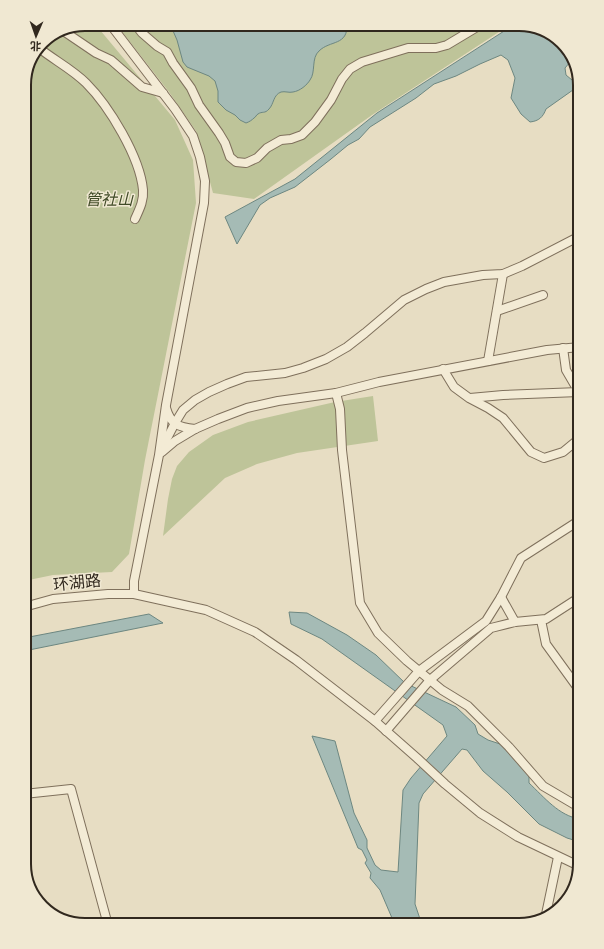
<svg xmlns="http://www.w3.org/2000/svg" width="604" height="949" font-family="Spectral,'Noto Sans SC',serif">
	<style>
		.green { fill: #bec499 }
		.water { fill: #a5bbb5; stroke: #6d8781 }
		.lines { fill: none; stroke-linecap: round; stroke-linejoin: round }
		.minor-casing { stroke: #7f705c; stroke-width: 10 }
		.minor { stroke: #f3ebd5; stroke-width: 8 }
		.labels { text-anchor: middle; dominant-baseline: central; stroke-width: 3; stroke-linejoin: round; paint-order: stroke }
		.park-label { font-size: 16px; font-style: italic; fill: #414b28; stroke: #f0e8d2 }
		.street-label { font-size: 16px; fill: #31281e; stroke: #f0e8d2 }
		.rim { fill: none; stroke: #31281e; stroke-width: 2 }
	</style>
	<rect width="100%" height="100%" fill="#e7ddc3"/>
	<g class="green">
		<polygon points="85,24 95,24 175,120 193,160 196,203 145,460 129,554 112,572 53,575 24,581 24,81 42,42"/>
		<polygon points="116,24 513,24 505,28 372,115 254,199 213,193 196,131 169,92"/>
		<polygon points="373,396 378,441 297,453 257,464 225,478 163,536 168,499 172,479 177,466 189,452 213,435 248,422 335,402"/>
	</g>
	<g class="water">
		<path d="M170 24H347C348 46 330 40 319 51 311 58 316 72 310 80 307 85 300 91 293 92 289 93 285 91 281 92 273 95 274 104 269 109 265 114 262 111 258 114 256 115 256 117 254 118 252 120 249 122 246 123L240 120 235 115 226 110 218 102V91L215 81 209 76 187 67 183 62 177 40Z"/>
		<path d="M515 24H523L553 34 574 58V60L570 62 565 68 566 75 572 80H579L580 85 546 109C543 117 539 121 530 122L521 114 511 98 515 78 508 60 501 55 480 64 456 76 434 84 416 98 370 127 359 139 348 145 331 159 295 187 270 198 260 205 237 244 225 217 295 179 377 113Z"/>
		<path d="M289 612 307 613 347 635 376 655 405 683 456 707 475 725 478 734 488 740 500 744 529 774V783C544 797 559 816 580 819V842L567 838 539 824 507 792 483 771 467 750 462 749 423 794 419 803 415 904 422 925H395L380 890 370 878 371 873 365 863 367 860 362 850 358 848 312 736 335 741 354 813 367 840V848L375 865 381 870 398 872 403 790 411 778 447 736 443 725 322 639 291 624Z"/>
		<polygon points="149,614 163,623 24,651 24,638"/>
	</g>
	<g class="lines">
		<g class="minor-casing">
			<g id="minor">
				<polyline points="110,24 175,109 193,136 200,157 205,181 204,203 166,405 159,455 134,581 134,594"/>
				<polyline points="135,24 142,33 157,46 167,52 173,63 191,88 199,105 219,133 225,143 230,157 236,162 246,163 257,158 267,148 281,140 291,139 302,135 315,122 331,100 342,79 350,69 362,62 408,48 436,48 447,45 482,24"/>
				<polyline points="65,32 96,53 111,60 142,87 163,93"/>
				<path d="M39 48C54 60 72 69 86 83 109 106 140 157 143 190 144 201 139 210 135 219"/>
				<polyline points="497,311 543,295"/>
				<polyline points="563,348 566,370 580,394"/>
				<polyline points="488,361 503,274"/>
				<polyline points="443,369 454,387 469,398 488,408 503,418 531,452 544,458 563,452 580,438"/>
				<polyline points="336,393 340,409 342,450 360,603 378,633 407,661 442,690 468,706 509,747 543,786 577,806 580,807"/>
				<polyline points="470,398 503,395 579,392"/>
				<path d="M166 408C171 425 178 427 195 429"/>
				<polyline points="162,448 175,423 183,410 195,400 209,392 227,384 246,377 285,373 303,368 326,359 347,347 365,333 404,300 426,289 444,282 483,275 503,274 522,266 580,236"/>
				<polyline points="162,452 175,441 195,429 218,419 247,408 278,401 336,393 379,382 547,350 580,347"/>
				<polyline points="501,597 515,622"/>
				<polyline points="24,607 53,599 108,594 134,594 206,610 255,632 296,660 375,721 417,758 445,784 480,813 518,837 579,866"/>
				<polyline points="541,620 546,644 580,691"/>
				<polyline points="375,721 419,671 486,621 501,597 521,558 580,520"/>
				<polyline points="386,731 430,680 491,628 515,622 546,619 580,597"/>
				<polyline points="24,794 71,789 108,925"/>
				<polyline points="545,919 558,857"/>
			</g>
		</g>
		<use href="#minor" class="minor"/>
	</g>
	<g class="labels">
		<g class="park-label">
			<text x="109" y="200">管社山</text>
		</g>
		<g class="street-label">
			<text transform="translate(77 583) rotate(-6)">环湖路</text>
		</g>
	</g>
	<path d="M0 0H604V949H0ZM85 31H519A54 54 0 0 1 573 85V864A54 54 0 0 1 519 918H85A54 54 0 0 1 31 864V85A54 54 0 0 1 85 31Z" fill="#f0e8d2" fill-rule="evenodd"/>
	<path class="rim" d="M85 31H519A54 54 0 0 1 573 85V864A54 54 0 0 1 519 918H85A54 54 0 0 1 31 864V85A54 54 0 0 1 85 31Z"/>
	<g transform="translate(36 36) rotate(182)" stroke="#f0e8d2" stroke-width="3" paint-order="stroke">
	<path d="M0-3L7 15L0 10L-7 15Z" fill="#31281e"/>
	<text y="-6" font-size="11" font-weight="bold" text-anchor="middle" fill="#31281e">北</text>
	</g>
</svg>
